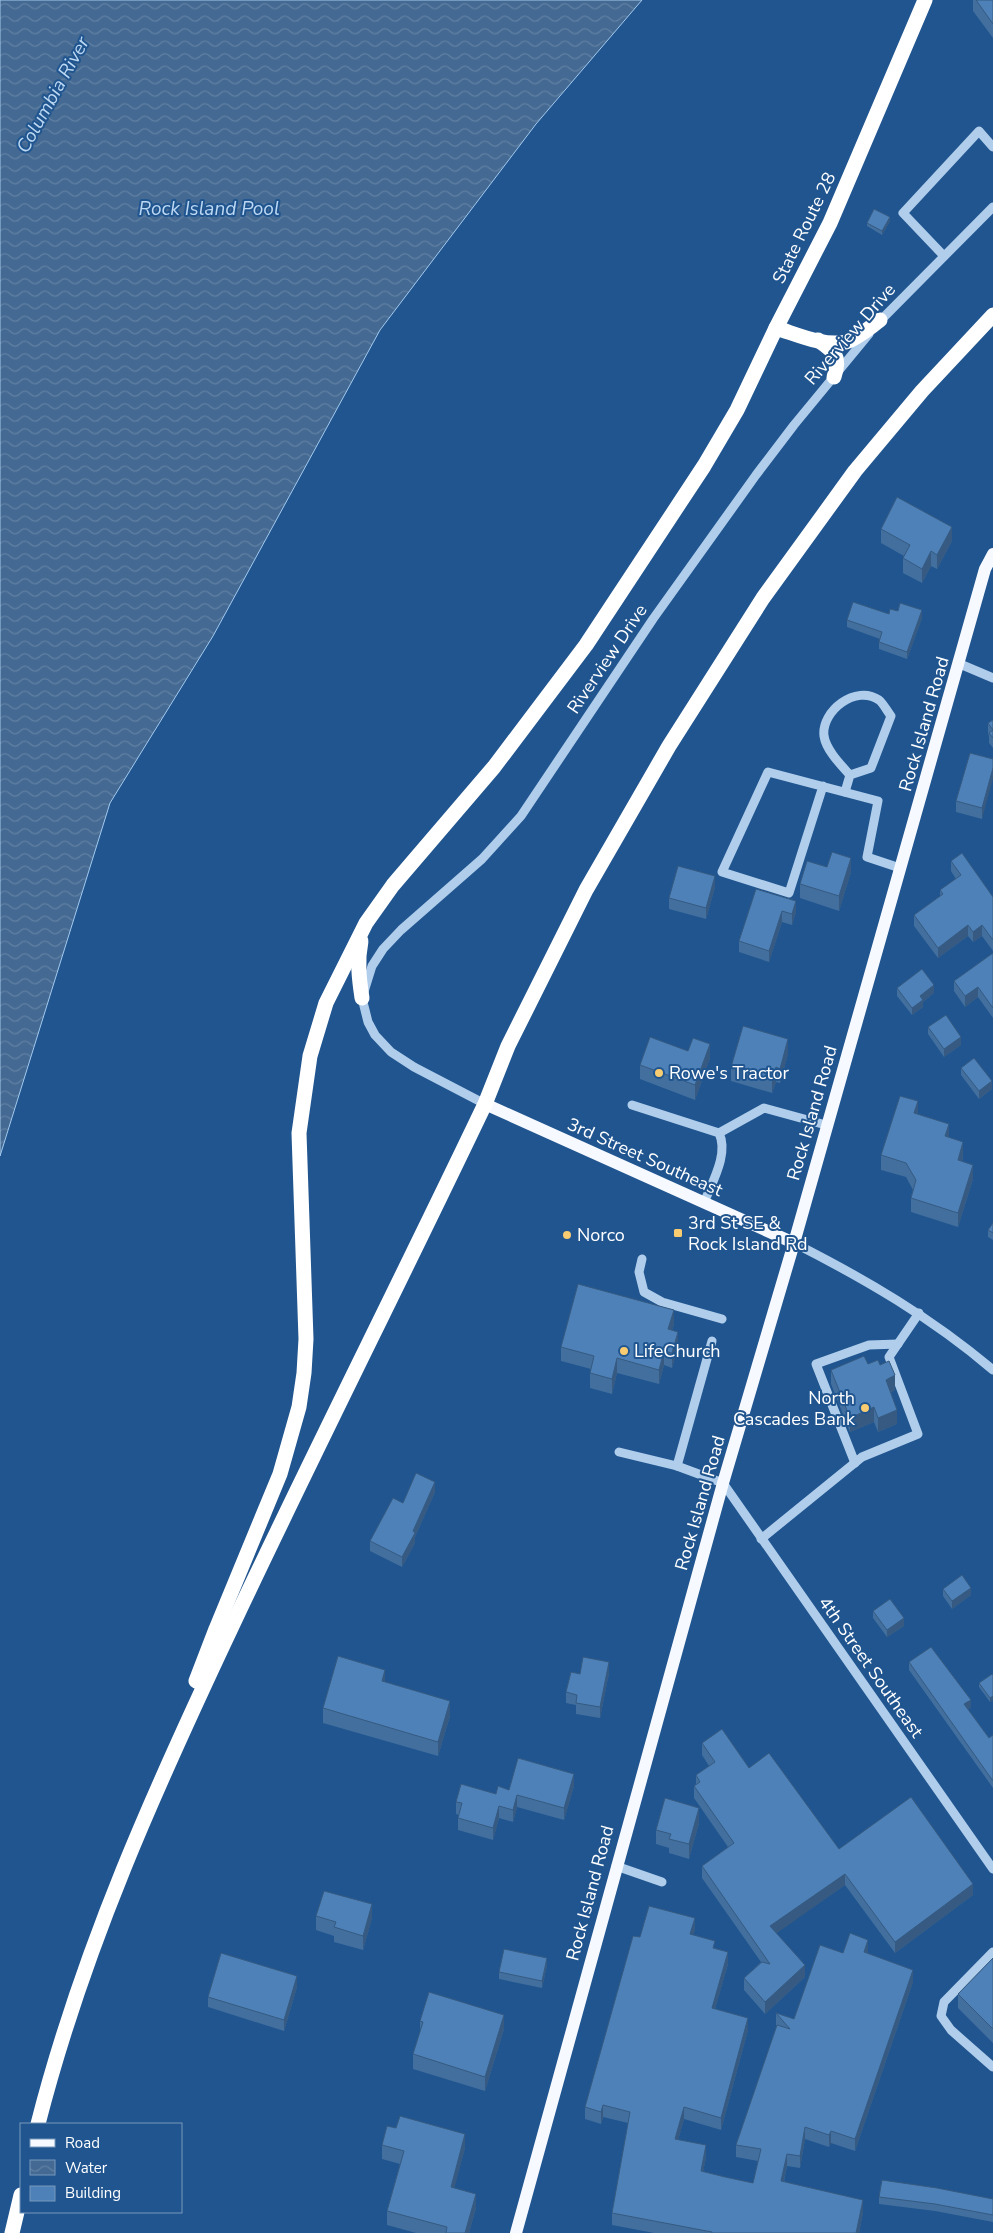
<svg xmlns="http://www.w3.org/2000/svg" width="993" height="2233" font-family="'Nunito Sans',sans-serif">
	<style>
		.water { fill: url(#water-waves); stroke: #a3c9ee }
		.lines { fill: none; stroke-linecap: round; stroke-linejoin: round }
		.minor { stroke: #b0ceec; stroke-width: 9 }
		.major { stroke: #f6f9ff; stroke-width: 12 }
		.highway { stroke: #fff; stroke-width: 15 }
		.wall { fill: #426f9e }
		.shaded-wall { fill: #365a81 }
		.building { fill: #4d81b8; stroke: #365a81 }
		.poi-dot { fill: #f9cc71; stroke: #20558f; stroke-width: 2 }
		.labels { text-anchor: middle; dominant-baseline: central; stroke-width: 4; stroke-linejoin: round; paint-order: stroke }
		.street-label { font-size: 18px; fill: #fff; stroke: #20558f }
		.poi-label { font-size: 18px; fill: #fff; stroke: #20558f; text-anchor: start }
		.water-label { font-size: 19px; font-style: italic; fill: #bcd8f3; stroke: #20558f }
	</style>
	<defs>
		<pattern id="water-waves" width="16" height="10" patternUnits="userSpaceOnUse" patternTransform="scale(1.25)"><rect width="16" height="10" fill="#446a93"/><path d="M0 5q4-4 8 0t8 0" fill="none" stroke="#6080a3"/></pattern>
	</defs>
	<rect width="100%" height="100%" fill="#20558f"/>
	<polygon class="water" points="0,0 642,0 536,124 380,330 213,636 110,803 0,1156"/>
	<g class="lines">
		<g class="minor">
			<polyline points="944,256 903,213 979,131 993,147"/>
			<polyline points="877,324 993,207"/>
			<polyline points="960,664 993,678"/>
			<polyline points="823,786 789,893 722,872 768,772 878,801 867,857 900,868"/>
			<path d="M845 792 850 775 871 768 891 716C887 711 883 703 879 700 856 684 821 711 824 736 826 750 841 765 850 775"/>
			<polyline points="485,1104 414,1067 391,1052 375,1035 368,1022 362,998 372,966 383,949 401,930 482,859 521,816 653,619 756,475 794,425 869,334"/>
			<path d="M632 1105 719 1133C729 1154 712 1182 704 1203"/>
			<polyline points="719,1133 764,1108 826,1125"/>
			<path d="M794 1243C865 1279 932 1318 993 1370"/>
			<polyline points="642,1259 639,1272 644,1292 662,1302 722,1319"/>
			<polyline points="712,1341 677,1466 723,1483 993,1869"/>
			<polyline points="619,1452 677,1466"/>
			<polyline points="855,1463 816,1364 869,1345 898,1344"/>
			<polyline points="761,1539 862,1457 918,1434 889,1357 919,1313"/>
			<polyline points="616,1866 662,1882"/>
			<polyline points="993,1952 944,2002 941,2016 951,2030 993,2067"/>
		</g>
		<g class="major">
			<polyline points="485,1104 794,1243"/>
			<polyline points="516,2233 723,1483 794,1243 985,569 993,554"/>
		</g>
		<g class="highway">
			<path d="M776 328C796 334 824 347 846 342 858 338 869 328 880 320"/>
			<path d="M818 340C835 352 841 356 834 377"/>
			<path d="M361 941C357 961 359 978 362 998"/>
			<polyline points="196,1681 216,1629 280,1474 299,1407 304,1373 306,1339 299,1133 310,1056 326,1003 366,923 393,885 494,767 586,645 704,466 737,410 776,328 830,223 925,0"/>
			<path d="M38 2124C83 1948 156 1787 233 1624 315 1450 402 1278 485 1104L508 1046 586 890 669 746 763 598 855 471 922 391 993 315"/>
			<polyline points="12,2233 21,2195"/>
		</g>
	</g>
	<g class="wall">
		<polygon points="973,0 993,0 993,38 973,11"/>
		<polygon points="890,221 882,235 867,226 867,223"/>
		<polygon points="881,529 952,541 937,569 931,566 922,583 903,573 903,558 904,556 881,543"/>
		<polygon points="898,611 922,618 907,659 879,649 879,642 880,639 847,627 847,620 889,614"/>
		<polygon points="993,720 993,748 989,743 989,736 988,733 988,723"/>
		<polygon points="993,759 982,819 956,812 956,801"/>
		<polygon points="951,861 993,897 993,951 982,936 973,942 968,936 938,958 914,926 914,915 940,896 940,890 956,879 951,871"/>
		<polygon points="827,867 851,872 839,911 800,898 800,884"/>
		<polygon points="715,887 706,919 669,909 669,898"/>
		<polygon points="756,889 796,912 792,925 782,922 769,962 739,952 739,941"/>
		<polygon points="993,953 993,1018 978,997 965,1007 954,991 954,981"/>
		<polygon points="897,988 934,993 923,1002 923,1007 912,1015 897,996"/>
		<polygon points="928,1027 961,1045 944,1057 928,1034"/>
		<polygon points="688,1051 710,1058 695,1100 640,1079 640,1065"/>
		<polygon points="788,1054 780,1083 776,1082 772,1093 731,1081 731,1067"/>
		<polygon points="961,1068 992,1089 979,1099 961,1075"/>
		<polygon points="918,1114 949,1138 963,1157 962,1161 973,1179 958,1227 911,1212 911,1198 913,1190 906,1177 881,1170 881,1155"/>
		<polygon points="993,1223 993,1240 988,1237 988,1230"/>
		<polygon points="674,1324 672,1330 678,1346 672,1368 664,1365 659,1384 617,1373 612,1394 590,1388 590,1373 591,1369 561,1361 561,1347"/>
		<polygon points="868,1364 880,1365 895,1390 891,1392 897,1424 878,1432 874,1422 850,1432 831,1384 831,1370"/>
		<polygon points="435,1492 415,1537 415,1543 402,1567 370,1551 370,1541 403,1503"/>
		<polygon points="943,1589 971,1595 952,1609 943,1596"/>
		<polygon points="873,1611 904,1626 887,1637 873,1618"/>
		<polygon points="909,1662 971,1707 968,1709 989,1738 993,1735 993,1788 909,1670"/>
		<polygon points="609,1673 600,1718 576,1714 576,1705 566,1703 566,1692 580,1674"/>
		<polygon points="993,1675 993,1700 990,1702 979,1687 979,1683"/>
		<polygon points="385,1682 450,1716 438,1756 323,1723 323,1708"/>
		<polygon points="702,1743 749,1768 839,1849 973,1895 895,1953 845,1885 776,1933 805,1977 765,2014 744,1990 744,1978 761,1962 702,1878 702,1866 728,1847 694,1798 694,1786 696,1785 696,1775 709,1766 702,1755"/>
		<polygon points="574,1786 564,1820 517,1807 513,1822 499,1818 493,1840 458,1830 458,1818 459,1815 456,1814 456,1802 496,1794 509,1790"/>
		<polygon points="699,1823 689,1859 669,1853 669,1848 656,1844 656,1830"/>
		<polygon points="316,1916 372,1918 363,1950 334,1942 334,1936 316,1930"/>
		<polygon points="695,1930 693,1935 715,1948 728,1964 715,2009 748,2030 721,2130 684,2119 678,2140 706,2157 703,2172 725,2177 753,2183 758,2161 736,2157 736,2145 777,2026 776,2025 776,2013 794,2019 843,1953 868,1952 868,1953 913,1982 855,2151 831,2143 829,2147 805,2139 800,2168 787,2166 784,2181 863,2212 859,2233 654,2233 612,2225 612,2213 628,2123 603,2117 601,2124 585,2119 585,2107 640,1937"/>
		<polygon points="993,1958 993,2043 958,2008 958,1994"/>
		<polygon points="547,1965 542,1988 499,1979 499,1972"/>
		<polygon points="297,1987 284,2031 208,2007 208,1997"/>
		<polygon points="420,2021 504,2029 485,2091 413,2069 413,2054 420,2033"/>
		<polygon points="382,2145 465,2148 454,2188 476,2208 469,2233 416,2233 387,2225 387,2211 400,2164 382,2159"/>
		<polygon points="879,2197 993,2199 993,2222 935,2211 879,2204"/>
	</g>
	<g class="shaded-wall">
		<polygon points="890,217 890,221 882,235 882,231"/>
		<polygon points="952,527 952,541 937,569 937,555"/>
		<polygon points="931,551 931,566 922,583 922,569"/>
		<polygon points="922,610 922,618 907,659 907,652"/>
		<polygon points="993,768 993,779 982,819 982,808"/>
		<polygon points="851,858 851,872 839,911 839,896"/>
		<polygon points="715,876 715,887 706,919 706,908"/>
		<polygon points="796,901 796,912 792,925 792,914"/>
		<polygon points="782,911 782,922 769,962 769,951"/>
		<polygon points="968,925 968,936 938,958 938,948"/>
		<polygon points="982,925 982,936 973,942 973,932"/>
		<polygon points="934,985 934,993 923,1002 923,1007 912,1015 912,1008 920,996"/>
		<polygon points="978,987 978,997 965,1007 965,996"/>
		<polygon points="961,1037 961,1045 944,1057 944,1049"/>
		<polygon points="788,1039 788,1054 780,1083 780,1069"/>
		<polygon points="710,1044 710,1058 695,1100 695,1085"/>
		<polygon points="776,1067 776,1082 772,1093 772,1079"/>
		<polygon points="992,1081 992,1089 979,1099 979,1091"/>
		<polygon points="918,1101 918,1115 914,1113"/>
		<polygon points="949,1124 949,1138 945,1136"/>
		<polygon points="963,1142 963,1157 958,1174 958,1160"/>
		<polygon points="973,1165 973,1179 958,1227 958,1213"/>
		<polygon points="674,1310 674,1324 668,1344 668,1329"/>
		<polygon points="678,1332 678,1346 672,1368 672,1353"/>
		<polygon points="664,1351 664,1365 659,1384 659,1370"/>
		<polygon points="617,1358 617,1373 612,1394 612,1379"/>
		<polygon points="895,1375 895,1390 886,1394 886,1380"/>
		<polygon points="874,1407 874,1422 850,1432 850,1418"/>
		<polygon points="897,1410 897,1424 878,1432 878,1418"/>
		<polygon points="435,1482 435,1492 415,1537 415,1543 402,1567 402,1557"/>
		<polygon points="971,1588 971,1595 952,1609 952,1601"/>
		<polygon points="904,1618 904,1626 887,1637 887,1630"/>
		<polygon points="609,1662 609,1673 600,1718 600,1707"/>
		<polygon points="385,1670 385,1685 382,1681"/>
		<polygon points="993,1696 993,1700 990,1702 990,1698"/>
		<polygon points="971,1700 971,1707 964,1712 964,1704"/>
		<polygon points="450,1701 450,1716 438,1756 438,1742"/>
		<polygon points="574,1774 574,1786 564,1820 564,1808"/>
		<polygon points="517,1795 517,1807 513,1822 513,1810"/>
		<polygon points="499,1806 499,1818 493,1840 493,1828"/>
		<polygon points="699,1808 699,1823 689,1859 689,1844"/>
		<polygon points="845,1874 845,1885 770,1938 770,1926"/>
		<polygon points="973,1884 973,1895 895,1953 895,1942"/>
		<polygon points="372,1904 372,1918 363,1950 363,1936"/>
		<polygon points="695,1918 695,1930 690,1946 690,1934"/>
		<polygon points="868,1940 868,1952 864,1964 864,1952"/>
		<polygon points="728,1952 728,1964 712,2020 712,2008"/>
		<polygon points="547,1958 547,1965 542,1988 542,1981"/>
		<polygon points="805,1965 805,1977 765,2014 765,2002"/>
		<polygon points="913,1970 913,1982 855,2151 855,2139"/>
		<polygon points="297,1976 297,1987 284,2031 284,2020"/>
		<polygon points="504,2015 504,2029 485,2091 485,2077"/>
		<polygon points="748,2018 748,2030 721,2130 721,2118"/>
		<polygon points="603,2105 603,2117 601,2124 601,2112"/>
		<polygon points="684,2107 684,2119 675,2151 675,2139"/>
		<polygon points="805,2127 805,2139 800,2168 800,2156"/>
		<polygon points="831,2131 831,2143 829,2147 829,2135"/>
		<polygon points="465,2134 465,2148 451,2201 451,2187"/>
		<polygon points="706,2145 706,2157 701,2183 701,2171"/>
		<polygon points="787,2154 787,2166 781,2193 781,2181"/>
		<polygon points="476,2194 476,2208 469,2233 465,2233"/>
		<polygon points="863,2200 863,2212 859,2233 856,2233"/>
	</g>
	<g class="building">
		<polygon points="976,0 993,0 993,24"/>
		<polygon points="874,209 890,217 882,231 867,223"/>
		<polygon points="897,497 952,527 937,555 931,551 922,569 903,558 910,545 881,529"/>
		<polygon points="853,602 889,614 890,609 898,611 900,603 922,610 907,652 879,642 882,632 847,620"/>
		<polygon points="993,720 993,738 989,733 993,730 988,723"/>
		<polygon points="970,753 993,759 993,768 982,808 956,801"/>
		<polygon points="832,852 851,858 839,896 800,884 807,861 827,867"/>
		<polygon points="962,853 993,897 993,940 982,925 973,932 968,925 938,948 914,915 943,894 940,890 961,875 951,861"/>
		<polygon points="678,866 715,876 706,908 669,898"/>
		<polygon points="756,889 796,901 792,914 782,911 769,951 739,941"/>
		<polygon points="993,953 993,1008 978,987 965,996 954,981"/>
		<polygon points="922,969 934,985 920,996 923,1000 912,1008 897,988"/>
		<polygon points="946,1015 961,1037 944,1049 928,1027"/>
		<polygon points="743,1026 788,1039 780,1069 776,1067 772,1079 731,1067"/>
		<polygon points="650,1037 688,1051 693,1038 710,1044 695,1085 640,1065"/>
		<polygon points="974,1058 992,1081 979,1091 961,1068"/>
		<polygon points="900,1096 918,1101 914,1113 949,1124 945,1136 963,1142 958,1160 973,1165 958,1213 911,1198 916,1180 906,1163 881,1155"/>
		<polygon points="993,1223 993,1233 988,1230"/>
		<polygon points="578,1284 674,1310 668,1329 678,1332 672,1353 664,1351 659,1370 617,1358 612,1379 590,1373 594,1356 561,1347"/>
		<polygon points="864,1356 868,1364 878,1360 880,1365 889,1361 895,1375 886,1380 897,1410 878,1418 874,1407 850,1418 831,1370"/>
		<polygon points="416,1473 435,1482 413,1531 415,1533 402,1557 370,1541 393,1498 403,1503"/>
		<polygon points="962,1575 971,1588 952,1601 943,1589"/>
		<polygon points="890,1599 904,1618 887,1630 873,1611"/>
		<polygon points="931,1647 971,1700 964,1704 989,1738 993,1735 993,1781 909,1662"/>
		<polygon points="338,1656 385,1670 382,1681 450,1701 438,1742 323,1708"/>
		<polygon points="583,1657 609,1662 600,1707 576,1703 577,1695 566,1692 571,1672 580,1674"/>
		<polygon points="992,1674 993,1675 993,1696 990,1698 979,1683"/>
		<polygon points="722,1729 749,1768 769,1753 839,1849 911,1797 973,1884 895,1942 845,1874 770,1926 805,1965 765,2002 744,1978 762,1962 770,1964 702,1866 734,1843 694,1786 700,1782 696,1775 715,1762 702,1743"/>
		<polygon points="518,1758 574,1774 564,1808 517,1795 513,1810 499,1806 493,1828 458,1818 462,1803 456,1802 461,1784 496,1794 498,1786 509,1790"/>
		<polygon points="665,1798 699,1808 689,1844 669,1839 671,1834 656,1830"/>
		<polygon points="324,1891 372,1904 363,1936 334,1927 336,1922 316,1916"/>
		<polygon points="649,1906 695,1918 690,1934 715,1941 713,1948 728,1952 712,2008 748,2018 721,2118 684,2107 675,2139 706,2145 701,2171 725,2177 753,2183 761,2149 736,2145 777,2025 790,2029 776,2013 794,2019 820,1945 843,1953 850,1933 868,1940 864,1952 913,1970 855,2139 831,2131 829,2135 805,2127 800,2156 787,2154 781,2181 863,2200 856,2233 712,2233 712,2232 612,2213 630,2112 603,2105 601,2112 585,2107 633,1936 640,1937"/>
		<polygon points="504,1949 547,1958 542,1981 499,1972"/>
		<polygon points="221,1953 297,1976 284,2020 208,1997"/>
		<polygon points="993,1958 993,2029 958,1994"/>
		<polygon points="429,1992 504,2015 485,2077 413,2054 423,2022 420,2021"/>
		<polygon points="400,2116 465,2134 451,2187 476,2194 465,2233 446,2233 447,2227 387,2211 404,2151 382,2145 387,2126 396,2128"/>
		<polygon points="882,2180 937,2188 993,2199 993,2215 935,2204 879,2197"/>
	</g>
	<g class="poi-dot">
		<circle cx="659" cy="1073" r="5"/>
		<rect x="673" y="1228" width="10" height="10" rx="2.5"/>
		<circle cx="567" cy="1235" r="5"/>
		<circle cx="624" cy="1351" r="5"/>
		<circle cx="865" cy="1408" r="5"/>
	</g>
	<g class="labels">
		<g class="street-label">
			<text transform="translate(804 228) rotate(-64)">State Route 28</text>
			<text transform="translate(850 334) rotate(-49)">Riverview Drive</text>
			<text transform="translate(607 659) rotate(-56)">Riverview Drive</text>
			<text transform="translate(924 724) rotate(-74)">Rock Island Road</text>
			<text transform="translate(812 1113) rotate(-74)">Rock Island Road</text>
			<text transform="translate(645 1157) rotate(24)">3rd Street Southeast</text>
			<text transform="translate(700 1503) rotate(-74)">Rock Island Road</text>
			<text transform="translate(871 1667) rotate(55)">4th Street Southeast</text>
			<text transform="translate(590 1893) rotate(-75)">Rock Island Road</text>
		</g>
		<g class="poi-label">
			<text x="669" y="1073">Rowe's Tractor</text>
			<text x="688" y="1223">3rd St SE &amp;<tspan x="688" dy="21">Rock Island Rd</tspan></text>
			<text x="577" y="1235">Norco</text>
			<text x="634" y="1351">LifeChurch</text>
			<text x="855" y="1398" text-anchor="end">North<tspan x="855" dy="21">Cascades Bank</tspan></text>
		</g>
		<g class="water-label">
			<text transform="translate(53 95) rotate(-61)">Columbia River</text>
			<text x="209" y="209">Rock Island Pool</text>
		</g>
	</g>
	<rect x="20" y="2123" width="162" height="90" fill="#20558f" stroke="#7999bc"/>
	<rect x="30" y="2139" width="25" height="8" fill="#f6f9ff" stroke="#7999bc"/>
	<text x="65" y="2148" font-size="15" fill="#ffffff">Road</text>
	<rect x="30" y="2160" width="25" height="15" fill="url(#water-waves)" stroke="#7999bc"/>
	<text x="65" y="2173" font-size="15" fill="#ffffff">Water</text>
	<rect x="30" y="2186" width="25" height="15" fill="#4d81b8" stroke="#7999bc"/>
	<text x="65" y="2198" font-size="15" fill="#ffffff">Building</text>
</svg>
